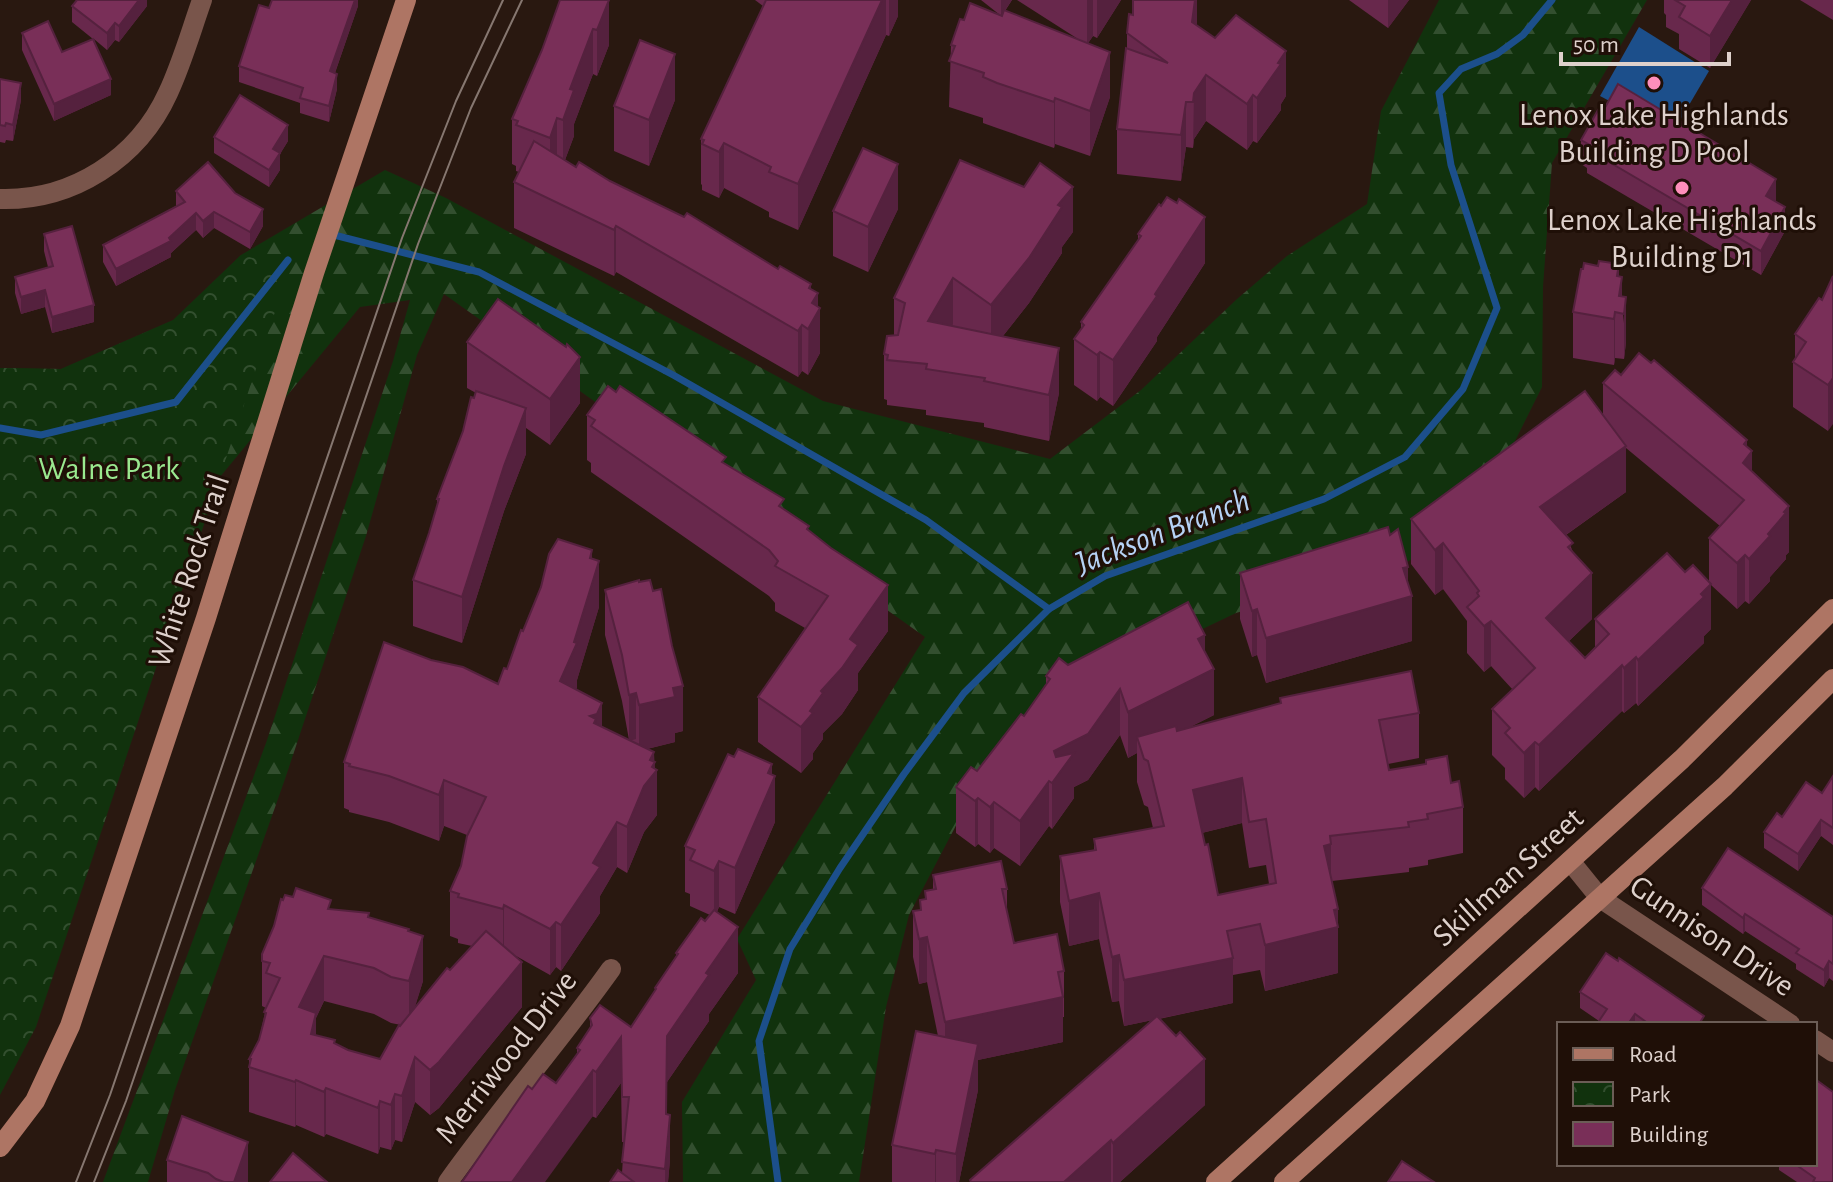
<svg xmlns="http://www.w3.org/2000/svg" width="1833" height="1182" font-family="'Alegreya Sans',sans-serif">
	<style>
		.forest { fill: url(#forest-firs) }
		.park { fill: url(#park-crowns) }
		.water { fill: #1c4f8b }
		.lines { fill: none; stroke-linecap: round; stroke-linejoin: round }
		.stream { stroke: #1c4f8b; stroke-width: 7 }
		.street { stroke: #79554b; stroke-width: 20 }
		.secondary { stroke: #ae7564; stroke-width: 20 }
		.tram { stroke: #867770; stroke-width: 2 }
		.wall { fill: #68284c; fill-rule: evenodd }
		.shaded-wall { fill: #55213e }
		.building { fill: #792f58; stroke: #55213e; stroke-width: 2; fill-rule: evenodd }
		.poi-dot { fill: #fe8ebb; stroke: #1f0f07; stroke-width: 3 }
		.labels { text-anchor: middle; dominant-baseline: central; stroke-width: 6; stroke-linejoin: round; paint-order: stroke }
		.poi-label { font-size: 32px; fill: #ded1cc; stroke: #1f0f07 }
		.park-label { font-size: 32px; fill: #9ae98f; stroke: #1f0f07 }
		.street-label { font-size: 32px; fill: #ded1cc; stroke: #1f0f07 }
		.water-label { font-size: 34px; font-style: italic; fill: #b6d2f5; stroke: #1f0f07 }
	</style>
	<defs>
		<pattern id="forest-firs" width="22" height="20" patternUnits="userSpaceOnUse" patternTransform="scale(2)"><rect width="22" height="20" fill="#11320d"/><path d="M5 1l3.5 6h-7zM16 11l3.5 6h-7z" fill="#334f2f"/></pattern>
		<pattern id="park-crowns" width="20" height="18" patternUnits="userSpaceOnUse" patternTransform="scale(2)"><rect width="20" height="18" fill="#11320d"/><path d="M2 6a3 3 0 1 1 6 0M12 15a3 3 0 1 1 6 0" fill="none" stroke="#334f2f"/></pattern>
	</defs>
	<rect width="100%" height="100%" fill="#291810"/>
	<polygon class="forest" points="1439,0 1647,0 1552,163 1543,287 1542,387 1483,505 1409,561 1236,613 1056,699 973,793 909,915 886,1007 859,1182 683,1182 682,1102 756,980 737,939 925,637 444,294 417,355 366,536 285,779 175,1090 148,1182 103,1182 266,743 393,361 410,300 360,307 220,477 0,368 61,369 174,320 241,255 385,170 446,198 823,401 1050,459 1141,390 1237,299 1287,256 1367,204 1381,111"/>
	<polygon class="park" points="241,255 290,267 36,1027 0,1095 0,368 61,369 173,320"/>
	<polygon class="water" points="1639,27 1709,71 1672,134 1600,96"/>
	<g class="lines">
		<g class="stream">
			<polyline points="334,235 479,272 675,376 926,520 1049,609"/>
			<polyline points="0,428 41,435 176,402 288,260"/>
			<polyline points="778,1182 759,1041 790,949 840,868 904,774 964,693 1049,609 1105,576 1324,499 1405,457 1463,389 1497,308 1451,165 1439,93 1461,69 1497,54 1523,35 1552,0"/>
		</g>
		<g class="street">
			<path d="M0 199C72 201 138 159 168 93 182 63 191 31 202 0"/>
			<polyline points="1570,861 1600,898 1790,1024"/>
			<polyline points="1815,1040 1833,1052"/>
			<path d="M448 1182C500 1109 559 1042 611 969"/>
		</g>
		<g class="secondary">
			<polyline points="0,1147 35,1101 70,1026 206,618 314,273 406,0"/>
			<polyline points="1216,1182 1682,759 1833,609"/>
			<polyline points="1284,1182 1725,786 1833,679"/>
		</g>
		<g class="tram">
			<polyline points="76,1182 110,1095 402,238 456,101 503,0"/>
			<polyline points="94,1182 126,1101 418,244 471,108 522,0"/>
		</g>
	</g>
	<g class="wall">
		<polygon points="147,0 147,6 119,42 115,40 107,50 94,39 111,95 54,121 22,50 22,33 62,52 93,39 72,22 72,6"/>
		<polygon points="358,0 358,6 335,73 337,89 329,122 300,113 300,103 239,82 239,66 269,8"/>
		<polygon points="609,0 609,45 597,76 593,74 574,124 574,136 565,160 576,167 610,181 811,289 818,306 820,353 808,375 802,371 798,377 616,272 614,276 514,228 514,182 519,172 516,171 516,166 512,164 512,119 542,50"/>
		<polygon points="755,0 898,0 898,16 889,36 886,35 798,230 769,217 769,212 724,188 719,198 702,190 702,185 701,184 701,139 763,6"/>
		<polygon points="981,0 1012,0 1005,11 1078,39 1017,0 1121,0 1097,38 1093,36 1088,43 1110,97 1090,156 1055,144 1054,148 997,128 983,123 983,118 949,107 951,45 964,20 1000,15"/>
		<polygon points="1197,0 1197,26 1286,96 1281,104 1281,110 1257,143 1253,141 1247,150 1206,121 1194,139 1193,148 1186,147 1181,181 1117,174 1117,129 1127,48 1127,33 1133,15"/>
		<polygon points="1349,0 1409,0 1388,28"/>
		<polygon points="1664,0 1751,0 1710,68 1679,49 1679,34 1666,27 1666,15 1664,13"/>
		<polygon points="1800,0 1833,0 1833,20"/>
		<polygon points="0,79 21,100 13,141 6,140 5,143 0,142"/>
		<polygon points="675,100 649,166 614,151 614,106"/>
		<polygon points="214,137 288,141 280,154 280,170 269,187 214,153"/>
		<polygon points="1581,140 1776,202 1785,231 1761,275 1587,173 1587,168 1581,164"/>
		<polygon points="176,191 263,226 250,249 214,228 203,238 196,230 171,253 171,257 116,286 103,262 103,245 176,206"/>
		<polygon points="898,209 868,272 833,256 833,211"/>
		<polygon points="1073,232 1062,247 1062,253 1029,303 1003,336 1059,393 1049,441 984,427 984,423 926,415 926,410 887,405 887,400 884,399 884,354 894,336 894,298"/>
		<polygon points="44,234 94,322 52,333 45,307 21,314 15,293 15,277 48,267 44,251"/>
		<polygon points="1138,234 1205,263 1157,337 1157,341 1113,406 1100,397 1097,401 1074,385 1074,339 1081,330 1081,322 1138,241"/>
		<polygon points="1619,276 1626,342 1624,359 1615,358 1614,365 1573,358 1573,312"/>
		<polygon points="1833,276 1828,431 1793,407 1793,362 1795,359 1795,334 1822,300"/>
		<polygon points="467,342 580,403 550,445 526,428 526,454 504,511 462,643 413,626 413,580 429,533 437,506 437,499 463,431 476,393 467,388"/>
		<path d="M1651 363 1747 447 1752 472 1789 552 1786 555V559L1770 577V581L1749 604 1745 601 1737 609 1711 585V629L1704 636V643L1638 706 1636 703 1624 713 1622 711 1539 791 1535 787 1524 798 1505 779V768L1492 755V709L1513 690 1491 666 1484 672 1467 653V621L1443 589 1435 595 1411 564V519L1603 415V383L1621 375ZM1626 448 1720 526 1709 538V581L1685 572 1595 619V647L1585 658 1569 641 1592 619 1573 552 1566 535 1626 492Z"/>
		<polygon points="587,415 726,464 784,509 809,530 888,631 858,673 858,690 842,714 823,733 823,739 813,753 813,759 801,773 758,742 758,697 805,628 775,611 775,603 769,596 591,472 591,463 587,460"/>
		<path d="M592 559 599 607 577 680 576 689 602 727 629 740 622 701 605 635V590L683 731 675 733V742L647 749 654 762 655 769 657 815 644 832 627 873 617 867 600 896V913L561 971 556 967 550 975 516 956 522 1007 439 1108 430 1115 415 1102 402 1142 395 1140 391 1150 380 1147 378 1154 326 1134 324 1137 296 1125 295 1127 249 1112V1059L259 1040 266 1008 262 1006V954L331 909 369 918 409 931 423 981 414 1009 472 946 458 943V939L450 936V891L461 866 467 835 444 826 439 841 389 822 349 812V810L344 808V762L431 660 498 684 507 669 523 631ZM324 1001 374 1014 391 1023 401 1025 380 1059 348 1050 316 1035V1018Z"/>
		<polygon points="1240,573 1408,586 1412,641 1266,683 1257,655 1252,657 1240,619"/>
		<path d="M1205 653 1214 715 1186 729 1280 703V698L1419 713V758L1388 764 1389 770 1426 764V760L1451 783 1463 807V853L1428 860V865L1409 868V872L1332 881 1338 973 1265 991 1260 970 1233 975V1003L1159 1019 1205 1105 1120 1182H970V1180L1153 1020 1124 1026 1119 1001 1112 1002 1099 939 1069 946 1060 902V856L1094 850V839L1153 828 1148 807 1144 805 1137 782V753L1128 758 1120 735 1088 780 1074 787V798L1052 829 1049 826 1020 866 994 848 990 853 978 844 975 847 956 833V787L977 771 1024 716 1046 685V676L1068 665ZM1242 823 1249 868 1266 865 1269 884 1218 895 1202 833Z"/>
		<polygon points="772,775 775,822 735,914 719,907 717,912 738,973 709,1014 709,1021 667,1082 667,1114 670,1160 668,1182 610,1182 622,1173 624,1142 622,1142 621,1083 596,1118 532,1089 556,1083 577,1054 577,1048 590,1029 590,1018 631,1027 655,992 655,988 676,956 676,953 710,915 690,906 690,894 685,892 685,846"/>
		<polygon points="1833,776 1833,845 1821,836 1798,871 1764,848 1764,832 1782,817 1822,793"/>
		<polygon points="933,875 1007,889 1007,910 1014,943 1064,971 1064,1017 1063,1017 1063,1042 978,1060 978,1090 959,1182 892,1182 892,1145 938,1036 927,982 919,984 913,957 913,911 920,910 920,900 925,899 925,891 933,889"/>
		<polygon points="1702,888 1833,917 1833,981 1829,978 1824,987 1796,969 1796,964 1745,931 1743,934 1702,905"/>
		<polygon points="1580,992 1704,1024 1597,1024 1599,1021 1580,1008"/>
		<polygon points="167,1160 248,1182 167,1182"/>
		<polygon points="1779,1164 1815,1164 1833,1182 1797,1182 1779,1170"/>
	</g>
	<g class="shaded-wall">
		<polygon points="139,0 147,0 147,6 119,42 119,26"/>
		<polygon points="355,0 358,0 358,6 330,87 330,71"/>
		<polygon points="609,0 609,45 597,76 597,30"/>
		<polygon points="882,0 886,0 886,35 798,230 798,184"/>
		<polygon points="889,0 898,0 898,16 889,36"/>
		<polygon points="1001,0 1012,0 1001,16"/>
		<polygon points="1087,0 1093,0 1093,36 1087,45"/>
		<polygon points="1097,0 1121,0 1097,38"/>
		<polygon points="1195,0 1197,0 1197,34 1192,22"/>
		<polygon points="1388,0 1409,0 1388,28"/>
		<polygon points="1732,0 1751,0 1710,68 1710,36"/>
		<polygon points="115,23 115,40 107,50 107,33"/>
		<polygon points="593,29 593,74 574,124 574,136 563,165 563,120 570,89"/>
		<polygon points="1286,51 1286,96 1281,104 1281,110 1257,143 1257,98"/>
		<polygon points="1110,52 1110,97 1090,156 1090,111"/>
		<polygon points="675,54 675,100 649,166 649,120"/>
		<polygon points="337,74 337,89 329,122 329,106"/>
		<polygon points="1206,75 1206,121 1194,139 1193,148 1194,93"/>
		<polygon points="111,79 111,95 54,121 54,104"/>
		<polygon points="21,83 21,100 13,141 13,125"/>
		<polygon points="1253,95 1253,141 1247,150 1247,104"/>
		<polygon points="1055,98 1055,144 1054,148 1054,102"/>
		<polygon points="1186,102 1186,147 1181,181 1181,135"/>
		<polygon points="557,118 557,163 550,184 550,138"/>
		<polygon points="288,125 288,141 280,154 280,170 269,187 269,170 273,149"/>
		<polygon points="724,143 724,188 719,198 719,152"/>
		<polygon points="898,164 898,209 868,272 868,227"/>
		<polygon points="1776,179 1776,203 1766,196"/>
		<polygon points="1073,187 1073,232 1062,247 1062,253 1029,303 991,351 991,305 1058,205"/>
		<polygon points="1785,207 1785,231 1761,275 1761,251"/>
		<polygon points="263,209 263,226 250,249 250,232"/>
		<polygon points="214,212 214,228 203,238 203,221"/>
		<polygon points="196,213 196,230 171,253 171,257 116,286 116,269 169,238"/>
		<polygon points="1205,217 1205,263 1157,337 1157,341 1113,406 1113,360"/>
		<polygon points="616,226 616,272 614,276 614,230"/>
		<polygon points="1619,264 1619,295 1622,277 1622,313 1619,313 1619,310 1619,313 1617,313 1617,276"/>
		<polygon points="953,278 953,324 928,366 928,321"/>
		<polygon points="811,284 811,324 812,303 818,293 818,312 820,308 820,353 808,375 809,288"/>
		<polygon points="45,290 45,307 21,314 21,297"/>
		<polygon points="1626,297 1626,342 1624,359 1624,314"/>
		<polygon points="94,305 94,322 52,333 52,317"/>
		<polygon points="1615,312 1615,358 1614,365 1614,319"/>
		<polygon points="802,325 802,371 798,377 798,331"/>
		<polygon points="1059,348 1059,393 1049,441 1049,395"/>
		<polygon points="1100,352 1100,397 1097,401 1097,355"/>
		<polygon points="580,357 580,403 550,445 550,399"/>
		<polygon points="1833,378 1833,424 1828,431 1828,385"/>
		<polygon points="526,408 526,454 504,511 462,643 462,597 504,466"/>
		<polygon points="1747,440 1747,457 1752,451 1752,496 1743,463 1744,444"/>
		<polygon points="1626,446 1626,492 1540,553 1540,507"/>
		<polygon points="1789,506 1789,552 1786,555 1786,559 1770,577 1770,581 1749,604 1749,559"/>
		<polygon points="1443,543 1443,589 1435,595 1435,550"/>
		<polygon points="592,550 592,583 599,561 599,607 577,680 577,688 560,726 560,681 574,642"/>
		<polygon points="1745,555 1745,601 1737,609 1737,563"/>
		<polygon points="1408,567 1408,597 1412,596 1412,641 1266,683 1266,638 1403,568"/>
		<polygon points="1592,573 1592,619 1546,663 1546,618"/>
		<polygon points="1711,584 1711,629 1704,636 1704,643 1638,706 1638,660"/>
		<polygon points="888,585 888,631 858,673 858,690 842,714 823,733 823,739 813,753 813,759 801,773 801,727 850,639"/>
		<polygon points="1257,609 1257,655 1252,657 1252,611"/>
		<polygon points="1491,621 1491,666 1484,672 1484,626"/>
		<polygon points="1205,635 1205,674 1214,669 1214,715 1142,751 1137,737 1137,753 1128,758 1128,712 1198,639"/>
		<polygon points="1636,657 1636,703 1624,713 1624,668"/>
		<polygon points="1622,665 1622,711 1539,791 1539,745"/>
		<polygon points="683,686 683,731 675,733 675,742 639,751 639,705 673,688"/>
		<polygon points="1120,689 1120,735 1088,780 1074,787 1074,798 1052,829 1052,783 1054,751"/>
		<polygon points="636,693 636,739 629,741 629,695"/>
		<polygon points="602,703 602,749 590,716"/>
		<polygon points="1535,742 1535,787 1524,798 1524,753"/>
		<polygon points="654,752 655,772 657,770 657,815 644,832 627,873 627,827"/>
		<polygon points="772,764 772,783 775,776 775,822 735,914 735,868"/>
		<polygon points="1242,778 1242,823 1193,835 1193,790"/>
		<polygon points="444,780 444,826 439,841 439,795"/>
		<polygon points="1049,781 1049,826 1020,866 1020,821"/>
		<polygon points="978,798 978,844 975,847 975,801"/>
		<polygon points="994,802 994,848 990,853 990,807"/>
		<polygon points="1821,820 1821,836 1798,871 1798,854"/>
		<polygon points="617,822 617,867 600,896 600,913 561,971 561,925 593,863"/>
		<polygon points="1331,844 1331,890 1324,846"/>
		<polygon points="719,861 719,907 714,917 714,871"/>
		<polygon points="1099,893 1099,939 1069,946 1069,901"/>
		<polygon points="504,905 504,950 503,955 503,909"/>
		<polygon points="1338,909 1338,973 1265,991 1265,945"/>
		<polygon points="1745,914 1745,931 1743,934 1743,918"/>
		<polygon points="556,922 556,967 550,975 550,929"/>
		<polygon points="738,927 738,973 709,1014 709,1021 667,1082 666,1156 670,1115 670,1160 668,1182 665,1182 667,1036 706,973"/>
		<polygon points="423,936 423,981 409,1027 409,981"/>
		<polygon points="927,937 927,982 919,984 919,939"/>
		<polygon points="1119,955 1119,1001 1112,1002 1112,957"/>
		<polygon points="324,956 324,1001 316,1018 316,1058 299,1007"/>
		<polygon points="1233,958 1233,1003 1124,1026 1124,980"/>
		<polygon points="1829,961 1829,978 1824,987 1824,970"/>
		<polygon points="522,962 522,1007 439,1108 430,1115 430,1070"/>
		<polygon points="1063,997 1063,1042 978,1060 978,1090 959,1182 956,1182 956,1154 945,1067 945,1022"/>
		<polygon points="1635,1014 1635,1024 1628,1024"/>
		<polygon points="621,1037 621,1083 596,1118 596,1072"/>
		<polygon points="415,1057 415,1102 402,1142 402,1096"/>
		<polygon points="1205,1059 1205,1105 1120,1182 1113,1182 1113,1143"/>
		<polygon points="593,1070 593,1116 545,1182 512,1182"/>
		<polygon points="296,1080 296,1125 295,1127 295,1082"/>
		<polygon points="326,1088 326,1134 324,1137 324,1092"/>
		<polygon points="395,1094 395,1140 391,1150 391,1105"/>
		<polygon points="380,1101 380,1147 378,1154 378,1108"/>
		<polygon points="1111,1140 1111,1182 1064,1182"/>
		<polygon points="248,1142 248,1182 234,1182"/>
		<polygon points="936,1150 936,1182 935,1182 935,1154"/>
	</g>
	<g class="building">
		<polygon points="77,0 139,0 119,26 115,23 107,33 72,6"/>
		<polygon points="272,0 355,0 330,71 337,74 329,106 300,98 303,88 239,66 259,5 269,8"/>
		<polygon points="560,0 609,0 597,30 593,29 570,89 574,90 563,120 557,118 550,138 516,125 518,121 512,119 542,50"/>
		<polygon points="766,0 882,0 798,184 769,172 771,167 724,143 719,152 702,144 704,140 701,139"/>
		<polygon points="1133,0 1195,0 1192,22 1215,38 1236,15 1286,51 1278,63 1281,64 1264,88 1257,98 1253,95 1247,104 1206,75 1194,93 1193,102 1186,102 1181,135 1117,129 1126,48 1168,63 1127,33 1129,14 1133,15"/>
		<polygon points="1675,0 1732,0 1710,36 1679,17 1685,6"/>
		<polygon points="970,3 1002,16 1004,10 1110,52 1090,111 1055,98 1054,102 997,83 983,77 984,73 949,61 955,46 951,45 960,19 964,20"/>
		<polygon points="48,21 62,52 93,39 111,79 54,104 22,33"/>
		<polygon points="640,40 675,54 649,120 614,106"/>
		<polygon points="0,79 21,83 13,125 6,123 5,126 0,125"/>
		<polygon points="1618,84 1776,179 1766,196 1785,207 1761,251 1587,149 1590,145 1581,140 1598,110 1602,113"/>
		<polygon points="240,95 288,125 273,149 280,153 269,170 214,137"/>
		<polygon points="534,141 576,167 579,162 610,181 684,217 687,213 778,269 780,266 811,284 809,288 818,293 812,303 820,308 808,329 802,325 798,331 616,226 614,230 514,182"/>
		<polygon points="863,148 898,164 868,227 833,211"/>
		<polygon points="960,160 1024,187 1040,163 1073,187 1058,205 1062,207 1029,258 991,305 953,278 928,321 1059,348 1049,395 984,381 985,378 926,369 927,364 887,360 888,355 884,354 887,336 898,335 905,303 894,298"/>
		<polygon points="208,162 235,193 263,209 250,232 214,212 203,221 196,213 169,238 171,241 116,269 103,245 185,202 176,191"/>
		<polygon points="1167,197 1177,203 1179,199 1205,217 1155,294 1157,296 1113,360 1100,352 1097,355 1074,339 1084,325 1081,322 1141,236 1138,234 1159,204 1161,206"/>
		<polygon points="72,226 94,305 52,317 45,290 21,297 15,277 53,266 44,234"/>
		<polygon points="1599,261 1619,264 1617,276 1622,277 1619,296 1626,297 1624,314 1615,312 1614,319 1573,312 1581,269 1583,269 1584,263 1598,266"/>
		<polygon points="1833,276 1833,378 1828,385 1793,362 1806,342 1795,334 1819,298 1822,300"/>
		<polygon points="498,299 566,347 567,344 580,357 550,399 467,342"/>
		<polygon points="1639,353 1651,363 1654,360 1747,440 1744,444 1752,451 1743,463 1789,506 1784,512 1786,513 1768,534 1770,536 1749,559 1745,555 1737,563 1709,538 1744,500 1603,383 1615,370 1621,375"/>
		<polygon points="608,386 616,392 620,386 726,457 722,462 784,499 779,506 809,526 807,529 831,548 888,585 850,639 858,645 842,668 821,691 823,693 810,711 813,713 801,727 758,697 828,596 775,566 778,561 769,550 591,426 595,420 587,415"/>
		<polygon points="476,391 526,408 504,466 462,597 413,580 429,533 439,499 437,499 463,431 471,397 474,398"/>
		<polygon points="1585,391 1626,446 1540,507 1573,543 1568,547 1592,573 1546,618 1585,658 1609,634 1595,619 1667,553 1685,572 1693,565 1711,584 1701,594 1704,597 1638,660 1636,657 1624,668 1622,665 1539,745 1535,742 1524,753 1505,733 1510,728 1492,709 1535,668 1491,621 1484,626 1467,607 1479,596 1477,593 1479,591 1443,543 1435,550 1411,519"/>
		<polygon points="1388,527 1390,535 1398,529 1408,567 1403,568 1412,596 1266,638 1257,609 1252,611 1240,573"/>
		<polygon points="558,539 592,550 590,558 599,561 574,642 577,643 560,681 602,703 597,714 590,716 596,719 594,723 654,752 650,760 655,762 652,767 657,770 644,786 627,827 617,822 593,863 600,867 561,925 556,922 550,929 504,905 503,909 458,897 459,894 450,891 461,866 467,836 486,797 444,780 439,795 389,776 349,766 350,764 344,762 384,642 431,660 463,667 498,684 504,668 507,669 521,630 523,631 541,587 549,554"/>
		<polygon points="639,580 639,582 650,580 653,591 661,589 672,646 683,686 673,688 675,697 639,705 636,693 629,695 622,655 605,590"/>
		<polygon points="1188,602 1205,635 1198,639 1214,669 1128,712 1120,689 1088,734 1054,751 1056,757 1074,753 1052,783 1049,781 1020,821 994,802 990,807 978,798 975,801 956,787 971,767 977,771 1021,714 1024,716 1050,679 1046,676 1059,658 1068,665"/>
		<path d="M1411 671 1419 713 1379 720 1389 770 1426 764V760L1447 756 1451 783 1459 781 1463 807 1427 814 1428 819 1408 822 1409 827 1330 836 1331 844 1324 846 1338 909 1334 910 1338 927 1265 945 1260 924 1227 931 1233 958 1124 980 1119 955 1112 957 1099 893 1069 901 1060 856 1096 850 1094 839 1164 826 1148 761 1144 759 1137 737 1176 726 1177 731 1281 703 1280 698ZM1242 778 1249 822 1266 819 1276 883 1218 895 1208 844 1205 845 1193 790Z"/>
		<polygon points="738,749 772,764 768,773 775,776 735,868 719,861 714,871 690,860 695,850 685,846 728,754 734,757"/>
		<polygon points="1833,776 1833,828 1821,820 1798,854 1764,832 1777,813 1782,817 1806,782 1822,793"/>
		<polygon points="1728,848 1833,917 1833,964 1829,961 1824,970 1796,953 1799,949 1745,914 1743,918 1702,888"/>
		<polygon points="1001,861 1007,889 1002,889 1014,943 1057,934 1064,971 1058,972 1063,997 945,1022 927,937 919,939 913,911 921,910 920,900 926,899 925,891 936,889 933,875"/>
		<polygon points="296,888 331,900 328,909 369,913 368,917 409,929 408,931 423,936 409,981 391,977 374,968 324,956 299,1007 316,1013 311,1034 335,1040 334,1043 348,1050 380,1059 399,1025 400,1026 447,968 450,970 486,931 522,962 439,1062 430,1070 415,1057 402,1096 395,1094 391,1105 380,1101 378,1108 326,1088 324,1092 296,1080 295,1082 249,1067 251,1059 249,1059 259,1040 266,1013 264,1012 280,978 266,973 270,963 262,961 262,954 274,926 281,899 283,900 285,895 293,897"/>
		<polygon points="714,910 738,927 706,973 709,975 667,1036 666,1114 670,1115 665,1169 622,1162 629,1097 622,1097 621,1037 596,1072 593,1070 512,1182 462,1182 528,1086 532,1089 543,1074 556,1083 580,1050 577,1048 592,1025 590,1018 600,1005 631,1027 656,989 655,988 678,954 676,953 701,918 705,921"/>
		<polygon points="1606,953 1618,961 1619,958 1704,1016 1699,1024 1649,1024 1635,1014 1628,1024 1597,1024 1607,1009 1580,992"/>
		<polygon points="1157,1016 1176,1036 1180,1032 1205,1059 1113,1143 1111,1140 1064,1182 971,1182 970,1180"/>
		<polygon points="916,1031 978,1044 956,1154 936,1150 935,1154 892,1145"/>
		<polygon points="1815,1079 1833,1092 1833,1182 1813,1182 1815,1178 1795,1164 1815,1164"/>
		<polygon points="182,1116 248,1142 234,1182 224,1182 216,1179 208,1173 167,1160"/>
		<polygon points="293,1153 327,1182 270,1182"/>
		<polygon points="1402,1161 1434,1182 1388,1182"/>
		<polygon points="618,1170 634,1182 610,1182"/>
	</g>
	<g class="poi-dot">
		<circle cx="1654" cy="83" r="8"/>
		<circle cx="1682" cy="188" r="8"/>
	</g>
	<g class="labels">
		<g class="poi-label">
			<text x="1654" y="115">Lenox Lake Highlands<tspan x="1654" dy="37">Building D Pool</tspan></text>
			<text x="1682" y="220">Lenox Lake Highlands<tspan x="1682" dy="37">Building D1</tspan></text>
		</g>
		<g class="park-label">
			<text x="109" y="469">Walne Park</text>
		</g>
		<g class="street-label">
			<text transform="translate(189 571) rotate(-72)">White Rock Trail</text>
			<text transform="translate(1508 877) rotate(-42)">Skillman Street</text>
			<text transform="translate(1712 936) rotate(34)">Gunnison Drive</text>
			<text transform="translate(506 1057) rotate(-52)">Merriwood Drive</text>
		</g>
		<g class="water-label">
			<text transform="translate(1163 532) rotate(-21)">Jackson Branch</text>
		</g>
	</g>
	<rect x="1557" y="1022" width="260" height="144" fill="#1f0f07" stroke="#6b5d56" stroke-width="2"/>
	<rect x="1573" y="1048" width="40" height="12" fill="#ae7564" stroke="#6b5d56" stroke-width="2"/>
	<text x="1629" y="1062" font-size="24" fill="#ded1cc">Road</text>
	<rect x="1573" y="1082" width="40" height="24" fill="url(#park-crowns)" stroke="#6b5d56" stroke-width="2"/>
	<text x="1629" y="1102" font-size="24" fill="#ded1cc">Park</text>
	<rect x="1573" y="1122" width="40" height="24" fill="#792f58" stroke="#6b5d56" stroke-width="2"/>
	<text x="1629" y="1142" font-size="24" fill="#ded1cc">Building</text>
	<path d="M1561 52v12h168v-12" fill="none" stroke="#ded1cc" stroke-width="4"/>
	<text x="1573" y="52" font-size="24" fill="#ded1cc" stroke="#1f0f07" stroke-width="6" paint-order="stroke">50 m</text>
</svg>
